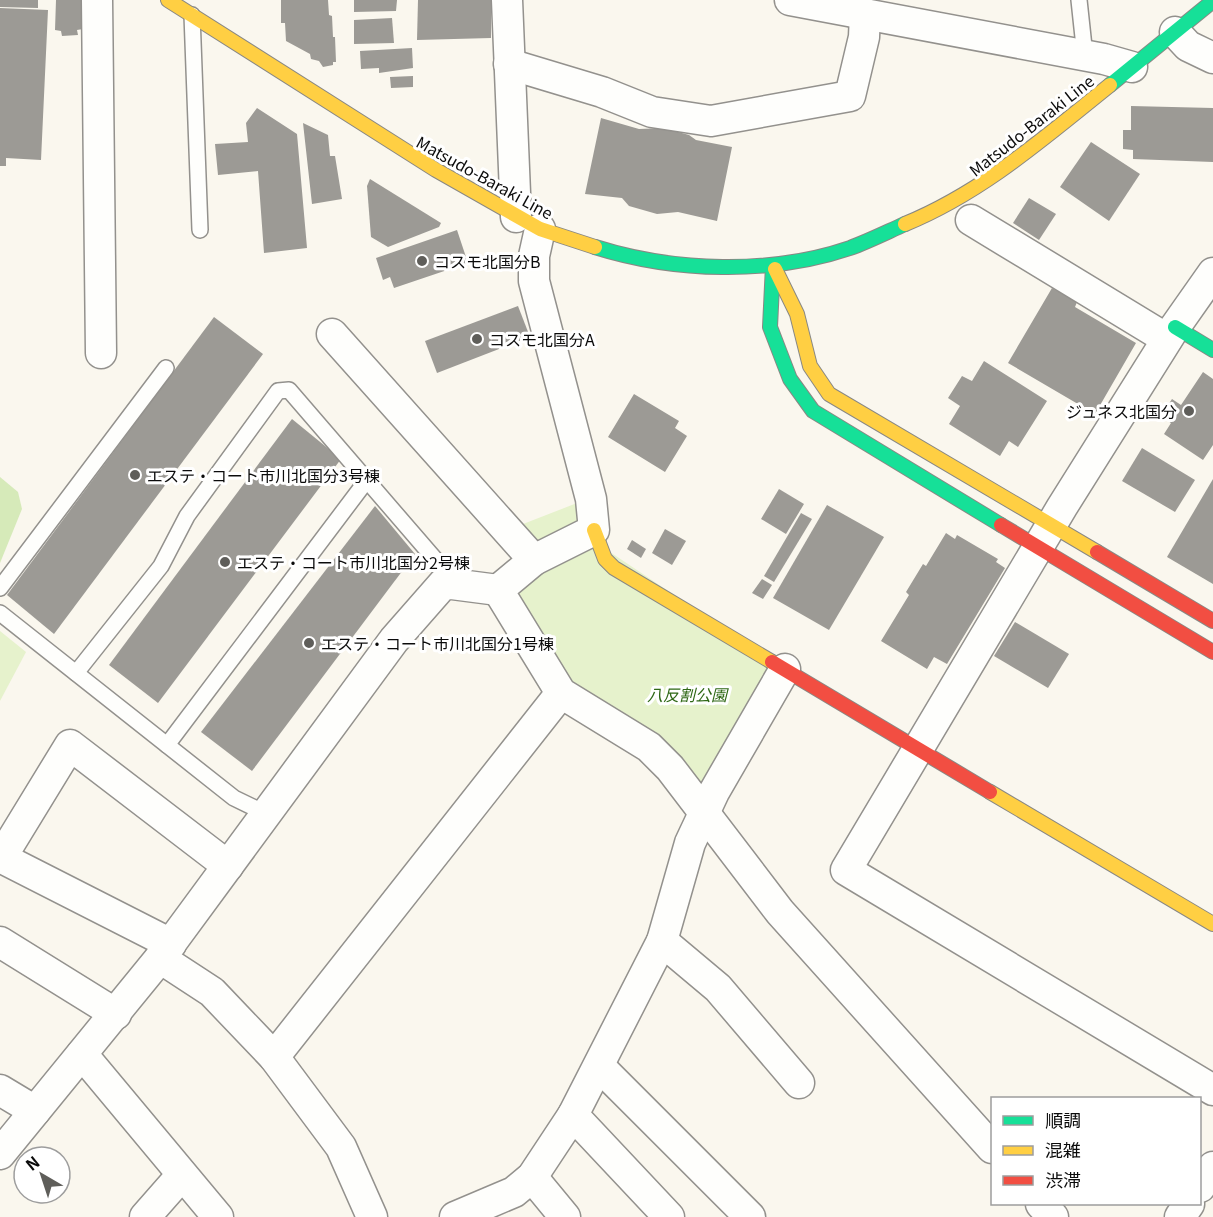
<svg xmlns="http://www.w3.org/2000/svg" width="1213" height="1217" font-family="Georgia,'Noto Sans JP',serif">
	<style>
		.green { fill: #e6f2cc }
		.forest { fill: #d6eab9 }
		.building { fill: #9c9a95 }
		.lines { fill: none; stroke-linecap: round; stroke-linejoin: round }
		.lane-casing { stroke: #93918d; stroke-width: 18 }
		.street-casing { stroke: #93918d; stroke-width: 33 }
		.fast-casing { stroke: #898884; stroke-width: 16 }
		.slow-casing { stroke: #898884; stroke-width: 16 }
		.jam-casing { stroke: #898884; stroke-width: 16 }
		.lane { stroke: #fefefc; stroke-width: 15 }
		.street { stroke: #fefefc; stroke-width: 30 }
		.fast { stroke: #16e098; stroke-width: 14 }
		.slow { stroke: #ffcf43; stroke-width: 14 }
		.jam { stroke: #f24e42; stroke-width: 14 }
		.poi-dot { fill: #5f5e5a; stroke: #fff; stroke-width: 2 }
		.labels { text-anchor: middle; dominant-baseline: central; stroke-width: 6; stroke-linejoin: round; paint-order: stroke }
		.street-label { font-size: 16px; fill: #0b0b0b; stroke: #fff }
		.poi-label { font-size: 16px; fill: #0b0b0b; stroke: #fff; text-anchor: start }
		.park-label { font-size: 16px; font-style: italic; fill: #2f6816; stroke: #fff }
	</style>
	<rect width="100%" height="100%" fill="#faf7ee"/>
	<g class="green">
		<polygon points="577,503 582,534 538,554 518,526"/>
		<polygon points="598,544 785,669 705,811 558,689 498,590"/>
		<polygon points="0,631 26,652 0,701"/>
	</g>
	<polygon class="forest" points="0,477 18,492 22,509 0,563"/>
	<g class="building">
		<polygon points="0,0 38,0 38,8 0,7"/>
		<polygon points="56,0 81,0 83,29 77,30 78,35 62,36 61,31 55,30"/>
		<polygon points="281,0 328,0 329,15 332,16 333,37 335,37 336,62 333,62 333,65 323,67 319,61 311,59 310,54 286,41 285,23 281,23"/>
		<polygon points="354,0 397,0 396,11 354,12"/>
		<polygon points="418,0 491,0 491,38 417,40"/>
		<polygon points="0,8 48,10 41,160 6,158 6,166 0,166"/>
		<polygon points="392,18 394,43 354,44 354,20"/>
		<polygon points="412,48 413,68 379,73 379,68 361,69 360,51"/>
		<polygon points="413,76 413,87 391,88 390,77"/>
		<polygon points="1131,106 1213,108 1213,162 1133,159 1133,150 1123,149 1123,130 1131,130"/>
		<polygon points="257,108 297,134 307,248 264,253 258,171 218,175 215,144 248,142 246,123"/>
		<polygon points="601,118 639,129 664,128 689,135 696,140 732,147 717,221 678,212 657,214 629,206 622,198 585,194"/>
		<polygon points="303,123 328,135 330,156 335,156 342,199 312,204"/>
		<polygon points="1091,142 1140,174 1109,221 1060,187"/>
		<polygon points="370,179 441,223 439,227 388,247 371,237 367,186"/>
		<polygon points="1029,198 1056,214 1039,240 1013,223"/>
		<polygon points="457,230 468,263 394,288 390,277 383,280 376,258"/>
		<polygon points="1052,288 1077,302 1075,307 1136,343 1095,414 1008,363"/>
		<polygon points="518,306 530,337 437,373 425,341"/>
		<polygon points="214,317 263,354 54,634 7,595"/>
		<polygon points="984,361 1047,401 1018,447 1009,441 1000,456 949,424 960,406 948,398 962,376 972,381"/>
		<polygon points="1203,372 1213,379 1213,445 1203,460 1164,434 1171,423 1161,416 1172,399 1181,405"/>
		<polygon points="634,394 679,421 675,428 687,436 665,472 608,437"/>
		<polygon points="292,419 341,459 158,703 109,665"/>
		<polygon points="1142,448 1195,480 1175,512 1122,481"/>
		<polygon points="1213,479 1213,584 1167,557"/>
		<polygon points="779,489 804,504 786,534 761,519"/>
		<polygon points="827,505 884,537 829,630 773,598"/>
		<polygon points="375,506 415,554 252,771 201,732"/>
		<polygon points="801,513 812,519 774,582 764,576"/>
		<polygon points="665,529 686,541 672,565 652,553"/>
		<polygon points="946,533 955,539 957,535 998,559 996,562 1005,568 947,664 934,657 927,669 881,641 909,595 906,592 923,564 926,566"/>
		<polygon points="632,540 646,549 641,558 627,549"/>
		<polygon points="762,579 772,585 763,599 752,593"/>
		<polygon points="1015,622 1069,654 1048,688 994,656"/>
	</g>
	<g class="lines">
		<g class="lane-casing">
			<g id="lane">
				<polyline points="1079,0 1085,56"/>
				<polyline points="192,15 200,230"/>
				<polyline points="0,588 166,368"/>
				<polyline points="0,613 234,798 267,814"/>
				<polyline points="76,673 161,566 187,516 278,391 289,390 440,565 444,583"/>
				<polyline points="167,745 367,480"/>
			</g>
		</g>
		<g class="street-casing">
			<g id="street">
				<polyline points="97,0 101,353"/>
				<polyline points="507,0 516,217"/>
				<polyline points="790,0 1104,59 1132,67"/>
				<polyline points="1175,32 1188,46 1213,58"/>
				<polyline points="509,64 602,92 652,112 711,121 850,96 864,37 865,14"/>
				<polyline points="971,220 1167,339"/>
				<polyline points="540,229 534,256 534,281 591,499 594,530 534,560 498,590 561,693 649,747 670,768 780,912 992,1148"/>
				<polyline points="1213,273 1175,327 1062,507 846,870 1213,1090"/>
				<polyline points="332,334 534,560"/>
				<polyline points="0,857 171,944"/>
				<polyline points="1,858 70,745 228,866"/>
				<polyline points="662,941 718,988 799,1083"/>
				<polyline points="0,942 116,1014"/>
				<polyline points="160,958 212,992 274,1057 341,1147 372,1217"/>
				<polyline points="82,1054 218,1217"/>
				<polyline points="274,1057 561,693"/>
				<polyline points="599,1066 750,1217"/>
				<polyline points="0,1090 35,1111"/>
				<polyline points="573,1115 669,1217"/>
				<polyline points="0,1154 160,958 394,640 444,583 498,590"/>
				<polyline points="532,1177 565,1217"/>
				<polyline points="1200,1187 1213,1167"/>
				<polyline points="1041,1204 1053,1217"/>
				<polyline points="145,1217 181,1176"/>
				<polyline points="455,1217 514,1192 532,1177 573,1115 662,941 690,843 714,792 785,669"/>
				<polyline points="1180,1217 1189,1204"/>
			</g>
		</g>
		<g class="fast-casing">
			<g id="fast">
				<polyline points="1110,85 1213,1"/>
				<path d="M595 247C674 272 771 275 850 248 869 241 887 232 905 224"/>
				<polyline points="773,265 770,327 790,379 813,411 1001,525"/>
				<polyline points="1175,327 1213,350"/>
			</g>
		</g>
		<g class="slow-casing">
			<g id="slow">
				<polyline points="168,0 436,170 540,229 595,247"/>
				<path d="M905 224C983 192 1045 137 1110 85"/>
				<polyline points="775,269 797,314 810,366 829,394 1097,552"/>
				<polyline points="594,530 605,559 614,568 772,662"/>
				<polyline points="990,792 1213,924"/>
			</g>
		</g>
		<g class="jam-casing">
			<g id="jam">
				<polyline points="1001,525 1213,652"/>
				<polyline points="1097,552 1213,621"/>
				<polyline points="772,662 990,792"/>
			</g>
		</g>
		<use href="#lane" class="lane"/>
		<use href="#street" class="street"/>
		<use href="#fast" class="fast"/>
		<use href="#slow" class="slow"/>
		<use href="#jam" class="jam"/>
	</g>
	<g class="poi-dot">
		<circle cx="422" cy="261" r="6"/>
		<circle cx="477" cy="339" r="6"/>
		<circle cx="1189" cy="411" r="6"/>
		<circle cx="135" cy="475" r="6"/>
		<circle cx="225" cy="562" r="6"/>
		<circle cx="309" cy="643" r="6"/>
	</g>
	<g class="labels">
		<g class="street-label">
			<text transform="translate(1031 125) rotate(-38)">Matsudo-Baraki Line</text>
			<text transform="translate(485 177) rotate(29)">Matsudo-Baraki Line</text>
		</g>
		<g class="poi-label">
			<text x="434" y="261">コスモ北国分B</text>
			<text x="489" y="339">コスモ北国分A</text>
			<text x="1177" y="411" text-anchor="end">ジュネス北国分</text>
			<text x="147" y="475">エステ・コート市川北国分3号棟</text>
			<text x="237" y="562">エステ・コート市川北国分2号棟</text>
			<text x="321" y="643">エステ・コート市川北国分1号棟</text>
		</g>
		<g class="park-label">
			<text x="687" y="694">八反割公園</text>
		</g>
	</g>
	<rect x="991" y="1097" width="210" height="108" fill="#ffffff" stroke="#9d9d9d" stroke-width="1.5"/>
	<rect x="1003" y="1116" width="30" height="9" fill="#16e098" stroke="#9d9d9d" stroke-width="1.5"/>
	<text x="1045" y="1127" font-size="18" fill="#0b0b0b">順調</text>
	<rect x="1003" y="1146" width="30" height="9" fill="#ffcf43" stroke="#9d9d9d" stroke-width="1.5"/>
	<text x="1045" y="1157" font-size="18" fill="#0b0b0b">混雑</text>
	<rect x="1003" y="1176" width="30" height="9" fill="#f24e42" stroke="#9d9d9d" stroke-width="1.5"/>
	<text x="1045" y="1187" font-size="18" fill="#0b0b0b">渋滞</text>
	<g transform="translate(42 1175) rotate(321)"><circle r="28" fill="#ffffff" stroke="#9d9d9d" stroke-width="1.5"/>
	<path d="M0-4.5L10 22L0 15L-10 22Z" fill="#5f5e5a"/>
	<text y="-9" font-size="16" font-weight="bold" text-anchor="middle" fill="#0b0b0b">N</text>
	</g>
</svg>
